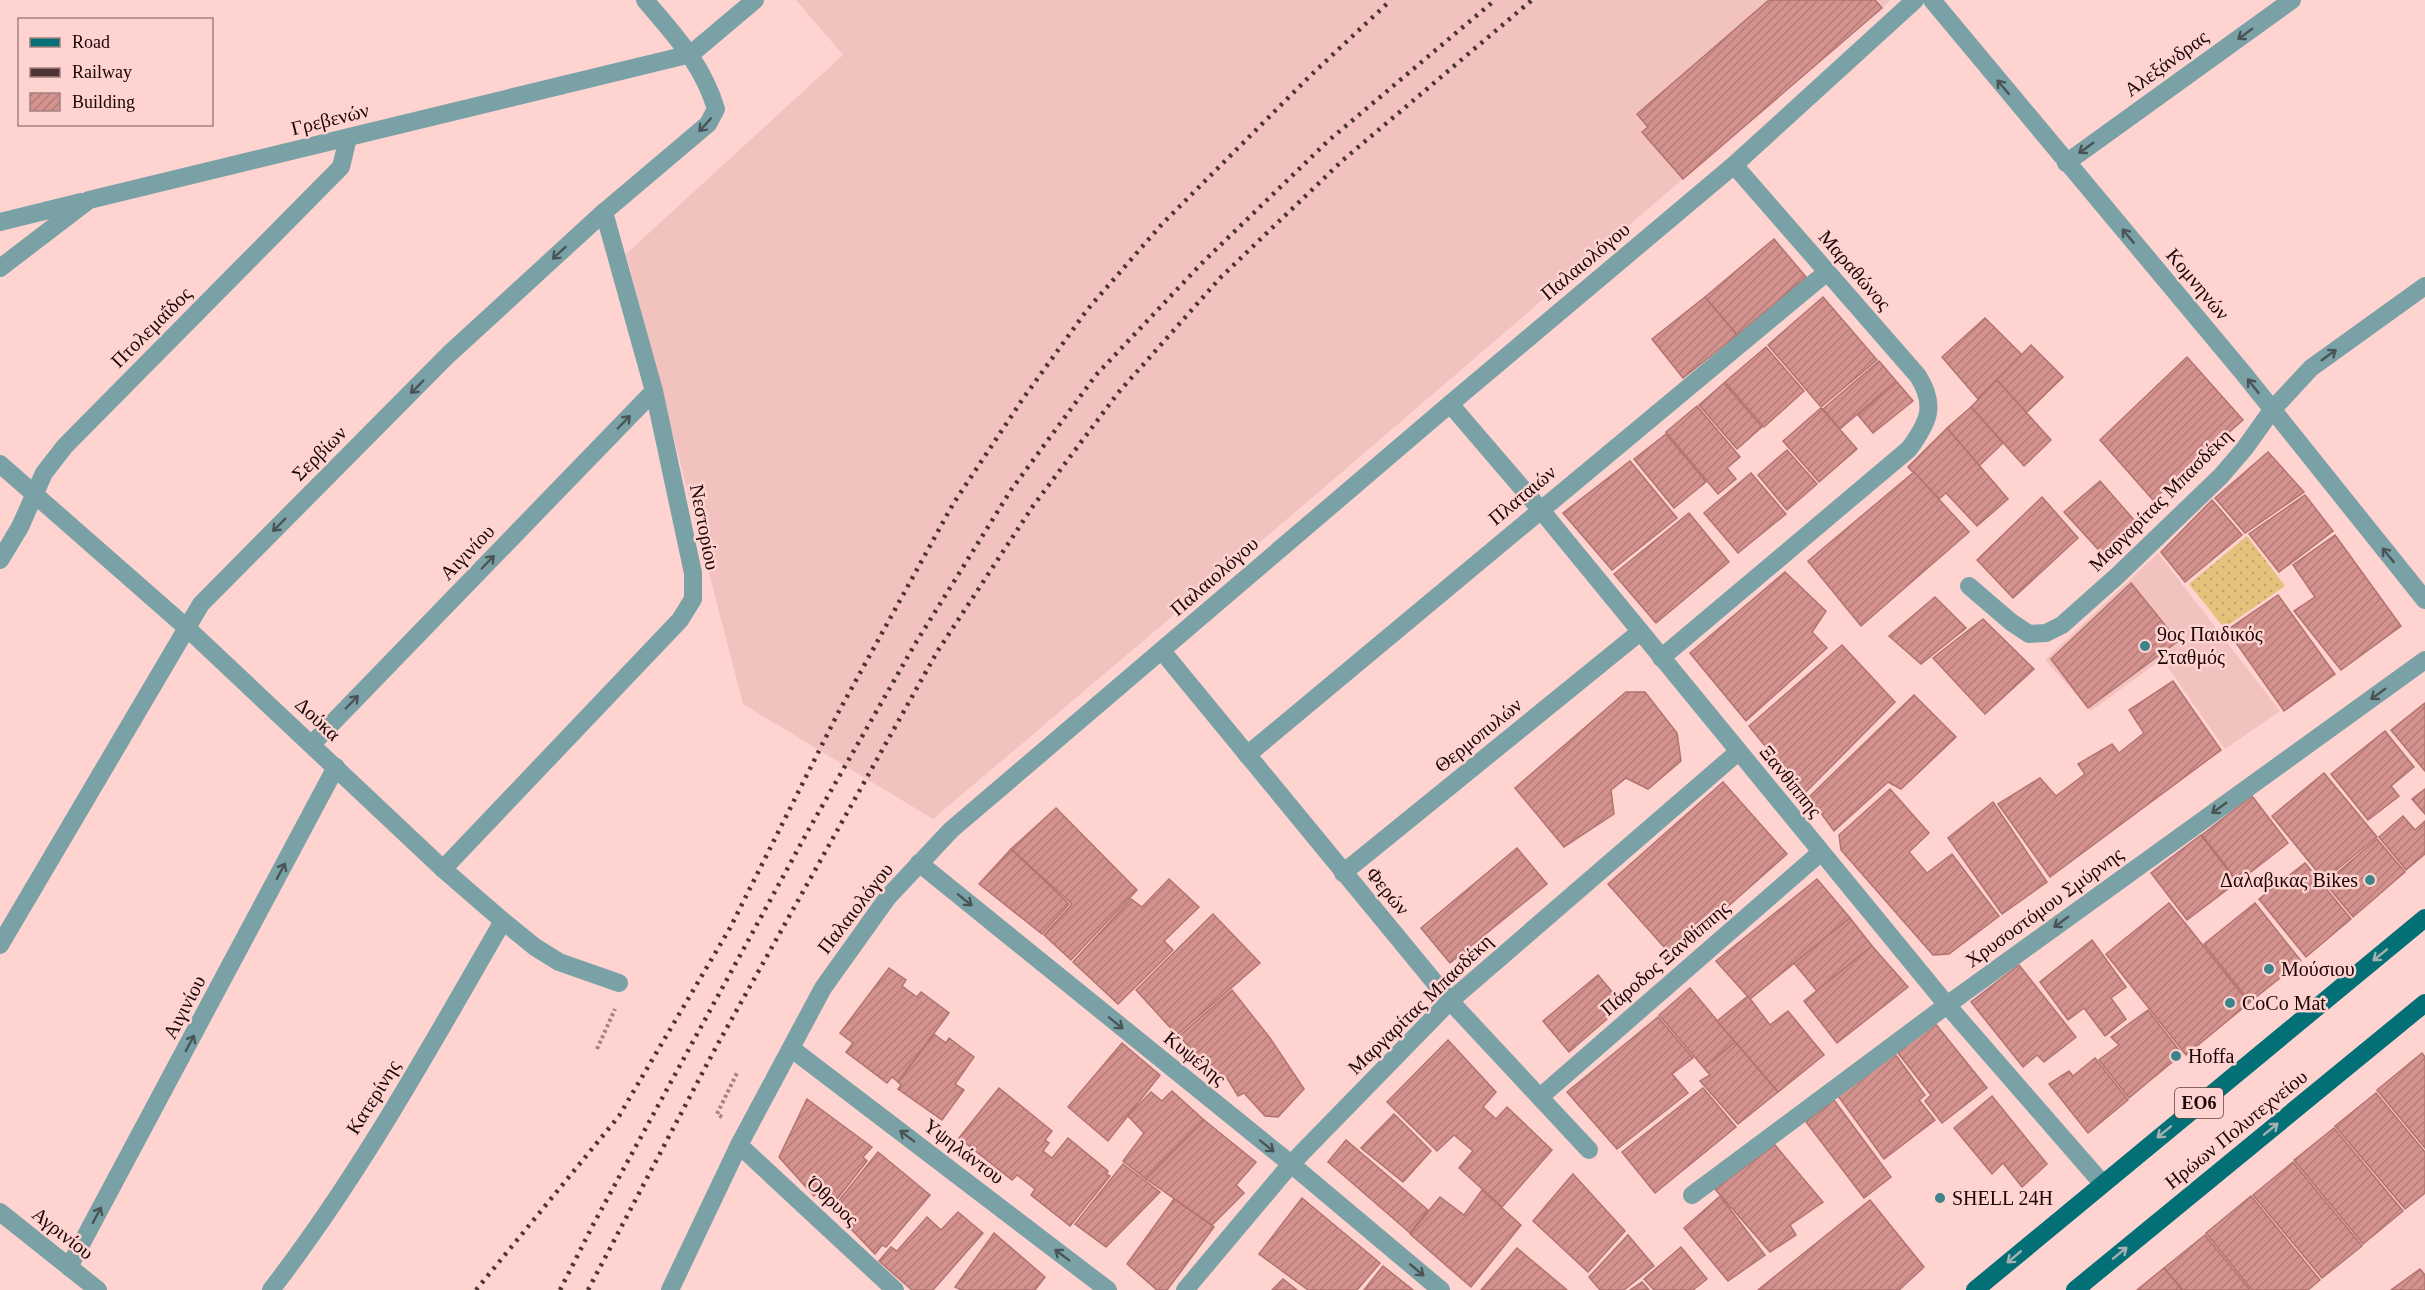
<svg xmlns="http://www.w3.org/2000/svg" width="2425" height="1290" font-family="Georgia,serif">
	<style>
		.built { fill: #f2c2bf }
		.grass { fill: url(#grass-dots) }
		.building { fill: url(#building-hatch); stroke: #b37370; stroke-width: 1.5 }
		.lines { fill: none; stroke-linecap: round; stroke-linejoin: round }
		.path { stroke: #a58280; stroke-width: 4; stroke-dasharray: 3 3; stroke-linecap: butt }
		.minor { stroke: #7aa2a6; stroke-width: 18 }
		.tertiary { stroke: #7aa2a6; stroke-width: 18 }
		.primary { stroke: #036f76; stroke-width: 18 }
		.rail { stroke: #4f3434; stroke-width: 4.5; stroke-dasharray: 3 6; stroke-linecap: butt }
		.oneway { stroke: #4a5456 }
		.oneway2 { stroke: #a6b0b0 }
		.poi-dot { fill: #3c848a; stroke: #fed3d0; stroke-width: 2 }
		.labels { text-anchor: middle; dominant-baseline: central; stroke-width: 5; stroke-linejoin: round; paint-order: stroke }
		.shield { fill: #fed3d0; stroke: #5f4342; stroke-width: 1.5 }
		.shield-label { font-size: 18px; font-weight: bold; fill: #1b0505 }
		.street-label { font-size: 20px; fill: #1b0505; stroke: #fed3d0 }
		.poi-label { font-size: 20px; fill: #1b0505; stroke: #fed3d0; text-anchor: start }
	</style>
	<defs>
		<pattern id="grass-dots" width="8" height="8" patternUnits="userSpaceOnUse" patternTransform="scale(1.5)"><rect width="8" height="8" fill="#e6c17c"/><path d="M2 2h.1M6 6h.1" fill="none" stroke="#c5a46a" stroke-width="1.8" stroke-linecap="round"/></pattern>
		<pattern id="building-hatch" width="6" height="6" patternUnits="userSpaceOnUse" patternTransform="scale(1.5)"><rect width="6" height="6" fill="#d4928e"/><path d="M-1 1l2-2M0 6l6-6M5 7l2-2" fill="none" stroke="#b57c79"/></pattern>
	</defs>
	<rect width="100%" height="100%" fill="#fed3d0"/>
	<g class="built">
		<polygon points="796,0 1891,0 1319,492 933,819 743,704 626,254 843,55"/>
		<polygon points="2158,553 2280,711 2225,749 2162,659 2091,711 2045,660"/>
	</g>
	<polygon class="grass" points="2247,536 2285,586 2224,628 2189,584"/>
	<g class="building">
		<polygon points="1769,0 1875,0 1882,8 1683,179 1642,132 1648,127 1637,114"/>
		<polygon points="1774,239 1806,277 1737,335 1705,297"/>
		<polygon points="1705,297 1737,335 1683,378 1652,339"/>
		<polygon points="1823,297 1877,360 1821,407 1768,345"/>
		<polygon points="1985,318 2022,355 1978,399 1942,357"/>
		<polygon points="2031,345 2063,377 2026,413 1997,380"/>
		<polygon points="1766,347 1804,391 1764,427 1725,382"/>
		<polygon points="2187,357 2243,420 2153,500 2100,440"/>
		<polygon points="1879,361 1896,381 1840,429 1823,409"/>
		<polygon points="1997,380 2051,440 2024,466 1971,407"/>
		<polygon points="1897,382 1913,401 1873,433 1858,415"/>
		<polygon points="1724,383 1762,427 1737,449 1699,405"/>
		<polygon points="1697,406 1740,457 1727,468 1736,479 1718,494 1666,432"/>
		<polygon points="1971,407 2003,443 1979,466 1947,428"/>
		<polygon points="1821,408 1857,449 1819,482 1783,441"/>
		<polygon points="1947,428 2008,499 1977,526 1946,493 1939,499 1908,467"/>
		<polygon points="1666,434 1706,482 1674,508 1634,459"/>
		<polygon points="1787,450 1817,484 1787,510 1758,475"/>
		<polygon points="2268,452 2304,492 2245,533 2215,498"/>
		<polygon points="1630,461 1677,518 1612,570 1563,513"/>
		<polygon points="1914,472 1969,532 1861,626 1808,561"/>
		<polygon points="1751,473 1786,514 1738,553 1704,513"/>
		<polygon points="2100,481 2141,528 2105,557 2064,512"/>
		<polygon points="2305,495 2333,531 2279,572 2249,534"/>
		<polygon points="2042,497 2078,538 2013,598 1977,560"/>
		<polygon points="2212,500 2242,535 2185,582 2161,552"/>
		<polygon points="1689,513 1729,562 1656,623 1614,574"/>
		<polygon points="2335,535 2401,626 2341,670 2294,611 2315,597 2293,565"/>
		<polygon points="1785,572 1826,611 1812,632 1827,648 1746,721 1690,653"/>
		<polygon points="2131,583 2178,641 2088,708 2051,659"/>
		<polygon points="2278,595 2335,674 2284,711 2227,630"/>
		<polygon points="1935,597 1966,628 1921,664 1889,636"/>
		<polygon points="1983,619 2034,669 1985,714 1933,658"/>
		<polygon points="1842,645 1895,702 1804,794 1749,726"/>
		<polygon points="2173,681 2221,750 2050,877 1998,804 2040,778 2056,796 2085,774 2078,764 2112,744 2119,753 2144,733 2129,710"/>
		<polygon points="1626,692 1645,692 1677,733 1681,761 1648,789 1626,778 1611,790 1614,814 1564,847 1515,788"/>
		<polygon points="1914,695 1956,737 1901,789 1888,782 1834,831 1809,797"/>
		<polygon points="2425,703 2425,771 2391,730"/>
		<polygon points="2385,731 2414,767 2391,786 2399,796 2368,820 2331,774"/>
		<polygon points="2324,773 2377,837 2324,880 2272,816"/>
		<polygon points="1723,782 1787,854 1672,956 1608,884"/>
		<polygon points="1890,789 1929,833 1909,852 1927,873 1952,854 1999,916 1949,954 1933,955 1841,850 1839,835"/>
		<polygon points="2425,789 2425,814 2412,799"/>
		<polygon points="2252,796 2288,843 2238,882 2202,835"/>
		<polygon points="1993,802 2047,882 2002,914 1948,838"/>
		<polygon points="1056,808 1137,890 1071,960 1044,935 1072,904 1011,849"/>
		<polygon points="2403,816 2415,830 2425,821 2425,854 2406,870 2379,837"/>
		<polygon points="2201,835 2237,882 2187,920 2151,873"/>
		<polygon points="2377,839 2405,872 2353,917 2325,883"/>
		<polygon points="1517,848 1547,884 1450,963 1421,928"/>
		<polygon points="1011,849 1069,904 1042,934 979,884"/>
		<polygon points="2305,863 2351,919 2306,957 2259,899"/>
		<polygon points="1169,879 1199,907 1164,941 1173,950 1118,1004 1073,962 1131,899 1142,907"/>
		<polygon points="1817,879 1850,918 1750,999 1716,961"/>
		<polygon points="2169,903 2249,1003 2186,1055 2106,954"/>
		<polygon points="2255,903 2301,961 2250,1002 2204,944"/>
		<polygon points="1213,914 1260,963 1177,1035 1136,990"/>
		<polygon points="1850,918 1872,946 1817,991 1794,963"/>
		<polygon points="2092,940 2126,987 2111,998 2126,1019 2105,1036 2084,1008 2068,1020 2040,982"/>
		<polygon points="1872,946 1908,987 1837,1043 1804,1001"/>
		<polygon points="2019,965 2076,1037 2044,1062 2037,1055 2023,1067 1971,1002"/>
		<polygon points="889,968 906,980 902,986 917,997 921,992 949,1013 898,1082 892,1077 887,1083 846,1052 853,1043 840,1033"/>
		<polygon points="1598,975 1623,1005 1569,1052 1543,1021"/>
		<polygon points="1690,988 1735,1042 1704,1068 1659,1015"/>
		<polygon points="1232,990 1270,1038 1304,1089 1278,1117 1265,1116 1244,1093 1238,1096 1227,1078 1220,1080 1179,1036"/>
		<polygon points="1748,996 1770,1025 1788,1011 1824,1055 1778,1092 1717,1021"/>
		<polygon points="2148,1010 2182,1054 2129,1098 2099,1060 2119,1045 2111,1037"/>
		<polygon points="1658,1017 1693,1058 1672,1074 1688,1093 1617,1149 1567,1092"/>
		<polygon points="1934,1022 1987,1088 1942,1123 1925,1101 1931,1095 1898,1053"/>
		<polygon points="934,1034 946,1043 949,1038 974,1057 955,1084 964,1090 942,1120 898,1089 901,1085 898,1082"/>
		<polygon points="1448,1040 1496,1092 1483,1107 1496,1119 1507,1107 1552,1150 1502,1207 1459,1168 1473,1151 1454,1135 1437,1151 1387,1102"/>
		<polygon points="1735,1042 1778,1092 1738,1124 1700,1081 1710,1075 1704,1068"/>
		<polygon points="1122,1043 1160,1075 1108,1141 1068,1107"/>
		<polygon points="2422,1053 2425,1057 2425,1148 2377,1090"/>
		<polygon points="1895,1054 1925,1095 1919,1100 1935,1120 1884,1159 1838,1096"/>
		<polygon points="2095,1058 2128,1100 2088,1133 2049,1084 2069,1071 2073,1076"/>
		<polygon points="999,1088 1052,1131 1045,1140 1049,1143 1043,1151 1052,1158 1068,1138 1108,1171 1106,1174 1110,1176 1070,1226 1031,1195 1035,1189 1017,1175 1012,1180 959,1138"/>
		<polygon points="1703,1088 1736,1127 1655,1193 1622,1152"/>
		<polygon points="1172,1091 1204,1120 1146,1179 1123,1161 1144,1133 1128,1116 1151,1092 1162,1101"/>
		<polygon points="2376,1093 2425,1152 2425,1193 2405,1209 2335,1126"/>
		<polygon points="1992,1096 2047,1164 2022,1187 2003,1163 1992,1174 1954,1128"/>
		<polygon points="807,1099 872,1147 863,1157 867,1161 837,1199 821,1187 814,1196 779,1157"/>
		<polygon points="1834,1100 1891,1177 1864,1198 1806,1122"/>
		<polygon points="1394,1114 1431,1151 1403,1182 1361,1148"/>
		<polygon points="1204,1120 1256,1162 1236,1185 1244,1193 1212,1225 1146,1179"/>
		<polygon points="2334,1128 2403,1211 2363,1244 2294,1160"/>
		<polygon points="1346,1140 1428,1210 1410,1233 1328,1162"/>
		<polygon points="1775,1145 1823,1202 1790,1225 1796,1235 1770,1252 1715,1189"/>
		<polygon points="878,1152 930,1195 886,1247 882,1245 875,1254 832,1209"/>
		<polygon points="2293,1162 2362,1246 2322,1278 2253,1195"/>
		<polygon points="1123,1164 1160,1192 1106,1247 1075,1224"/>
		<polygon points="1573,1174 1625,1231 1588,1272 1533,1221"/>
		<polygon points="1482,1190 1521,1225 1471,1287 1410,1234 1440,1197 1464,1215"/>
		<polygon points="1720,1196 1765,1255 1728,1281 1684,1228"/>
		<polygon points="2251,1196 2320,1280 2308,1290 2252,1290 2206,1233"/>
		<polygon points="1302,1198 1380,1263 1357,1290 1308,1290 1259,1254"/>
		<polygon points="1174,1199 1214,1227 1167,1290 1157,1290 1127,1264"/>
		<polygon points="1870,1200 1924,1267 1899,1290 1758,1290"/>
		<polygon points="958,1212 983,1233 933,1290 912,1290 879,1261 891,1247 897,1251 927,1217 941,1230"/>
		<polygon points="994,1233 1045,1277 1035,1290 961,1290 955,1287"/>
		<polygon points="1628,1235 1654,1266 1624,1290 1600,1290 1589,1277"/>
		<polygon points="2205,1235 2250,1290 2183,1290 2164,1268"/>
		<polygon points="1681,1247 1707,1279 1693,1290 1654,1290 1644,1279"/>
		<polygon points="1517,1248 1567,1290 1481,1290"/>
		<polygon points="1383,1266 1413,1290 1364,1290"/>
		<polygon points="2164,1268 2182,1290 2137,1290"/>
		<polygon points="2420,1269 2425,1275 2425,1290 2391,1290"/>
		<polygon points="1283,1279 1297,1290 1272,1290"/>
		<polygon points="1642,1282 1649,1290 1630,1290"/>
	</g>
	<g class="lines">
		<g class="path">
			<polyline points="597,1049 615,1009"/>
			<polyline points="722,1117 717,1114 738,1071"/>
		</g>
		<g class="minor">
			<polyline points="1932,0 2244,374 2425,600"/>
			<polyline points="2066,163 2292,0"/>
			<polyline points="0,222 81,202"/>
			<polyline points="0,268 89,200 691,54 755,0"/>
			<polyline points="1450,404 1540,509 1947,1005 2102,1183"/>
			<polyline points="0,464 187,628 443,869 503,921 535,947 559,962 619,983"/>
			<polyline points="0,560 20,527 44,473 65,446 341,167 348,138"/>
			<polyline points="1969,586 2011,622 2029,634 2046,633 2062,625 2117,576 2221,476 2245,448 2272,410 2311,368 2425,286"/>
			<polyline points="1162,651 1450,1001 1589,1150"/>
			<path d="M1661 658 1909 449C1928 423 1937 406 1918 376L1734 165"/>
			<polyline points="312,744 654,391"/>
			<polyline points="1247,755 1827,272"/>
			<polyline points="919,863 1291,1164 1441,1290"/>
			<polyline points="443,869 680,620 693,599 693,573 654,391 604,212"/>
			<polyline points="1343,873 1640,632"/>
			<path d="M0 945 201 604 448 355 604 212 708 124 716 109C702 63 675 36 645 0"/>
			<polyline points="792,1049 1108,1290"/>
			<polyline points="1540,1097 1820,853"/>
			<polyline points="739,1145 895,1290"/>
			<polyline points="1692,1195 1947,1005 2425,660"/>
			<polyline points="0,1212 98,1290"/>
			<polyline points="69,1267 336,767"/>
			<path d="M271 1290C360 1175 430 1047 503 921"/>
			<polyline points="1185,1290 1291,1164 1450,1001 1738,752"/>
		</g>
		<polyline class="tertiary" points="670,1290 739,1145 823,988 888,897 951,830 1450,404 1734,165 1915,0"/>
		<g class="primary">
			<polyline points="1975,1290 2425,918"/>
			<polyline points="2075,1290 2425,1003"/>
		</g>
		<g class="rail">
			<polyline points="476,1290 619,1116 730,928 838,713 953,504 1022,400 1087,310 1162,224 1310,76 1391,0"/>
			<polyline points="560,1290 594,1223 809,829 915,644 1011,490 1096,375 1203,262 1328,141 1495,0"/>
			<polyline points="588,1290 715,1049 937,652 1033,506 1118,393 1221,277 1343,160 1532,0"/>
		</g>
	</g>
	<defs><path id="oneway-shaft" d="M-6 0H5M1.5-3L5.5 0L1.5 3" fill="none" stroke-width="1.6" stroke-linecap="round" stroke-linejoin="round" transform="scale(1.5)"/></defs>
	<g class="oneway">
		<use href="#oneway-shaft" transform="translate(2245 34) rotate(144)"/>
		<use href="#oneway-shaft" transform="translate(2003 87) rotate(-130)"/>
		<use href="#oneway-shaft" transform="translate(705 125) rotate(132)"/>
		<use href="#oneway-shaft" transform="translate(2086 148) rotate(144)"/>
		<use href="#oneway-shaft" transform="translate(2128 236) rotate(-130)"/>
		<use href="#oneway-shaft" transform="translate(559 253) rotate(137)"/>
		<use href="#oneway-shaft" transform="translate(2329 355) rotate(-36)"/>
		<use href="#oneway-shaft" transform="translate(2253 386) rotate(-128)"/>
		<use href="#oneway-shaft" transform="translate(417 387) rotate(135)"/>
		<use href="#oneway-shaft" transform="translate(624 422) rotate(-46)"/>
		<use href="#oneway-shaft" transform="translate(279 525) rotate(135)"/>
		<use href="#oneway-shaft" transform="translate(2388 555) rotate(-129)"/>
		<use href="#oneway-shaft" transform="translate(488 562) rotate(-46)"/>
		<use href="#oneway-shaft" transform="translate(2378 694) rotate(144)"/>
		<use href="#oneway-shaft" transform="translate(352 702) rotate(-46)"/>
		<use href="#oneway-shaft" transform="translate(2219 808) rotate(144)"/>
		<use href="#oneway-shaft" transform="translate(281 871) rotate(-62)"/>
		<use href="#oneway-shaft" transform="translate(965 900) rotate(39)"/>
		<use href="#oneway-shaft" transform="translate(2061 922) rotate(144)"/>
		<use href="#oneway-shaft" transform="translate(1116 1023) rotate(39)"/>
		<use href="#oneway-shaft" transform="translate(190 1043) rotate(-62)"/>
		<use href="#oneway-shaft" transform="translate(907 1136) rotate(-143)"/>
		<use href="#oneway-shaft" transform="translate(1267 1146) rotate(39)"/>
		<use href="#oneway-shaft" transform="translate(97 1215) rotate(-62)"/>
		<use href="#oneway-shaft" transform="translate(1062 1255) rotate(-143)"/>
		<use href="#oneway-shaft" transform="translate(1417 1270) rotate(40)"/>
	</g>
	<g class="oneway2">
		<use href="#oneway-shaft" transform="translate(2380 955) rotate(141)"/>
		<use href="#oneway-shaft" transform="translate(2271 1129) rotate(-39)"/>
		<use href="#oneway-shaft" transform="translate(2164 1132) rotate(141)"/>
		<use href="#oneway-shaft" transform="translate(2120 1253) rotate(-39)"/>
		<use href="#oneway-shaft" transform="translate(2014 1257) rotate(140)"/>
	</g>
	<g class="poi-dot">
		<circle cx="2145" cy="646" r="6"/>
		<circle cx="2370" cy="880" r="6"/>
		<circle cx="2269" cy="969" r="6"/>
		<circle cx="2230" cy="1003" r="6"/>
		<circle cx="2176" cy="1056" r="6"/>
		<circle cx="1940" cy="1198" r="6"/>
	</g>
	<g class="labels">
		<rect class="shield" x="2175" y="1088" width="48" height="30" rx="4.5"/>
		<g class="shield-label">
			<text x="2199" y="1103">ΕΟ6</text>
		</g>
		<g class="street-label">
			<text transform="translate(2166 63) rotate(-36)">Αλεξάνδρας</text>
			<text transform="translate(330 119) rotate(-14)">Γρεβενών</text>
			<text transform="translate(1585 261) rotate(-40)">Παλαιολόγου</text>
			<text transform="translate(1855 270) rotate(49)">Μαραθώνος</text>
			<text transform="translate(2198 284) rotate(50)">Κομνηνών</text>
			<text transform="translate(151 327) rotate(-45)">Πτολεμαΐδος</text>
			<text transform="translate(319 453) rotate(-45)">Σερβίων</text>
			<text transform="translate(1522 495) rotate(-40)">Πλαταιών</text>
			<text transform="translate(2160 500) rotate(-45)">Μαργαρίτας Μπασδέκη</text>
			<text transform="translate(705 527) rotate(79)">Νεστορίου</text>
			<text transform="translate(467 552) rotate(-46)">Αιγινίου</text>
			<text transform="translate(1214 576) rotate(-41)">Παλαιολόγου</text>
			<text transform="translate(318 719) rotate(43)">Δούκα</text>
			<text transform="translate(1478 735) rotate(-39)">Θερμοπυλών</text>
			<text transform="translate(1791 781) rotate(51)">Ξανθίππης</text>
			<text transform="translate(1388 891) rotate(50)">Φερών</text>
			<text transform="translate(2044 907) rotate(-36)">Χρυσοστόμου Σμύρνης</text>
			<text transform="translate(855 908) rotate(-52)">Παλαιολόγου</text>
			<text transform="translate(1665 958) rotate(-41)">Πάροδος Ξανθίππης</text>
			<text transform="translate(1420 1004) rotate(-44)">Μαργαρίτας Μπασδέκη</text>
			<text transform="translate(184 1007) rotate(-62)">Αιγινίου</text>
			<text transform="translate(1195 1058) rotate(39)">Κυψέλης</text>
			<text transform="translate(373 1097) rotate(-58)">Κατερίνης</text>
			<text transform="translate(2236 1129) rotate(-39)">Ηρώων Πολυτεχνείου</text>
			<text transform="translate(964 1151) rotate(37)">Υψηλάντου</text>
			<text transform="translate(833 1201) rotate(43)">Όθρυος</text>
			<text transform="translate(63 1233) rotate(38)">Αγρινίου</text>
		</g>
		<g class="poi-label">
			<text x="2157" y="634">9ος Παιδικός<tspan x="2157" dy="23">Σταθμός</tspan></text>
			<text x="2358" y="880" text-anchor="end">Δαλαβικας Bikes</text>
			<text x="2281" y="969">Μούσιου</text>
			<text x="2242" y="1003">CoCo Mat</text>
			<text x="2188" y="1056">Hoffa</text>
			<text x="1952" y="1198">SHELL 24H</text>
		</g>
	</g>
	<rect x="18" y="18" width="195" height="108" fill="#fed3d0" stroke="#a3817f" stroke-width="1.5"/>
	<rect x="30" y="38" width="30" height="9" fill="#036f76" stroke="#a3817f" stroke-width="1.5"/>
	<text x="72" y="48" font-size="18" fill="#1b0505">Road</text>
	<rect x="30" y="68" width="30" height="9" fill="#4f3434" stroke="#a3817f" stroke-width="1.5"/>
	<text x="72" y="78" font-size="18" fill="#1b0505">Railway</text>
	<rect x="30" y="93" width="30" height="18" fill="url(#building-hatch)" stroke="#a3817f" stroke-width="1.5"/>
	<text x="72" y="108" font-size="18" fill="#1b0505">Building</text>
</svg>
